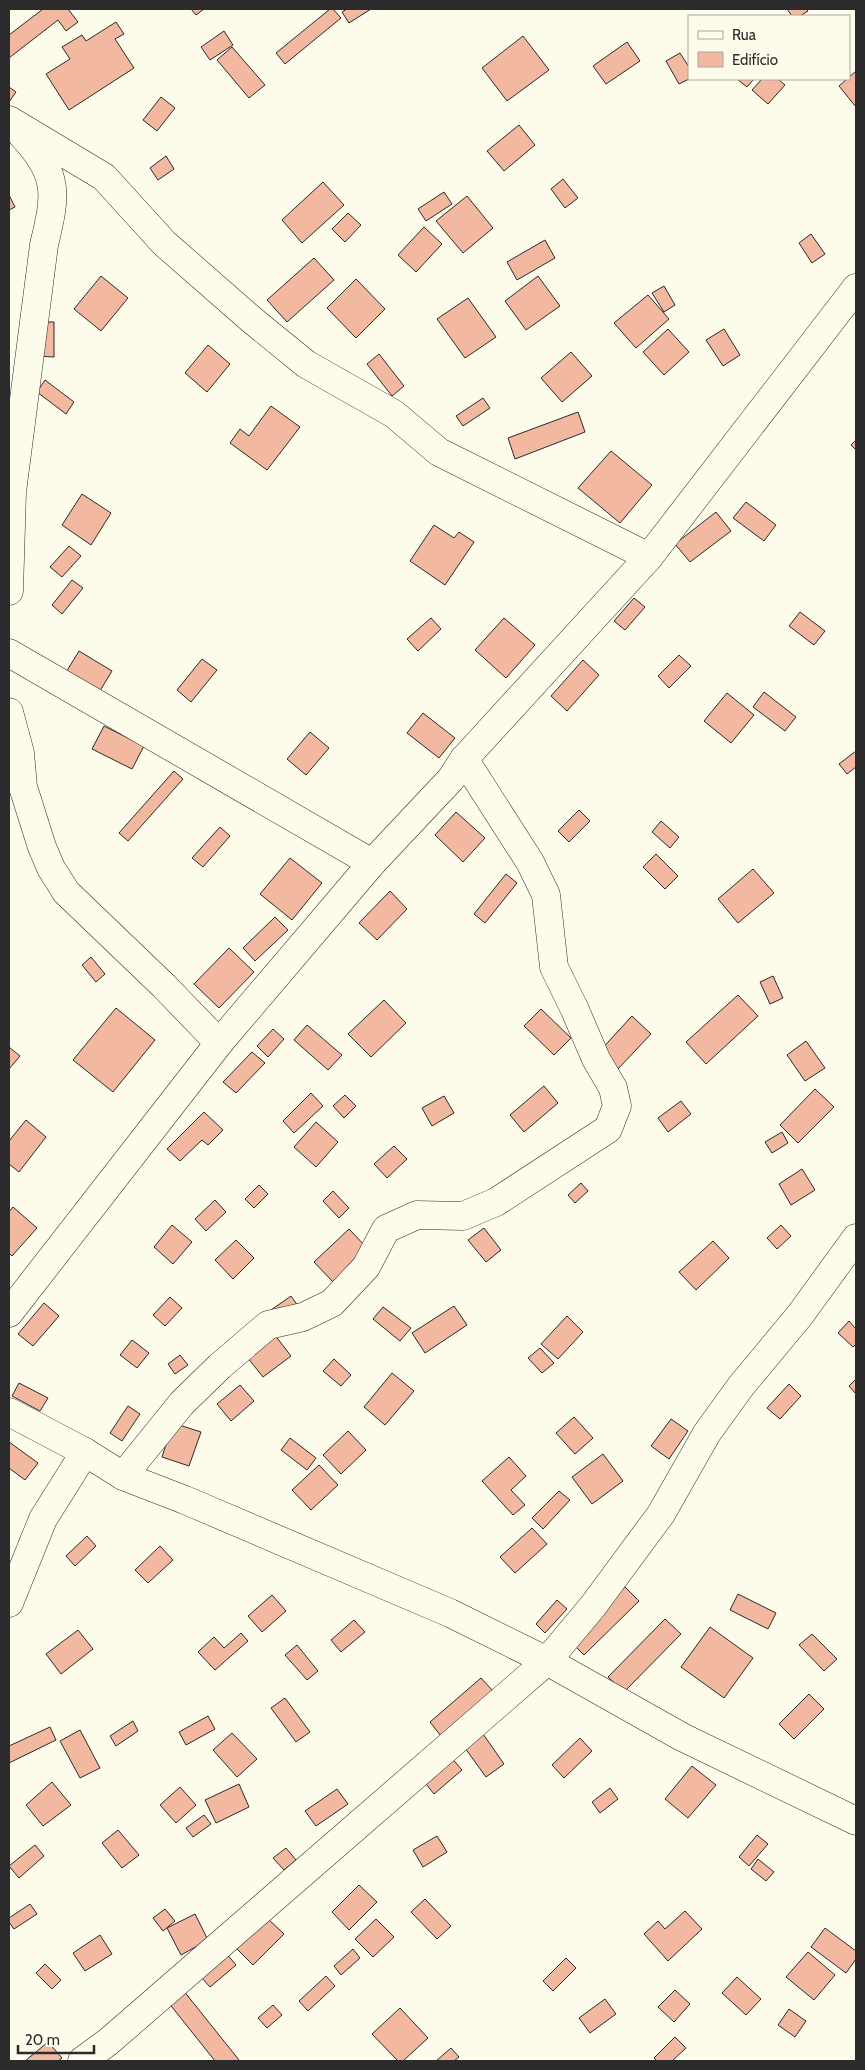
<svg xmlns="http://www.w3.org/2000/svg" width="865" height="2070" font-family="Cabin,sans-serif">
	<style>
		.building { fill: #f2b8a0; stroke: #2b2b2b }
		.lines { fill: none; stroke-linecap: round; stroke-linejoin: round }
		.minor-casing { stroke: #2b2b2b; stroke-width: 29 }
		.minor { stroke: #fdfbea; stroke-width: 28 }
	</style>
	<rect width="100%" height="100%" fill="#fdfbea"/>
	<g class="building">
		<polygon points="43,9 68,9 78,22 66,31 58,20 9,58 9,35"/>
		<polygon points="191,9 204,9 196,15"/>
		<polygon points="330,9 333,9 341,18 285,64 276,53"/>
		<polygon points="347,9 371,9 349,23 342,12"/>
		<polygon points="787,9 806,9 808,11 800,16 792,16"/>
		<polygon points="116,22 124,34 115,39 134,68 69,110 46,74 70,59 62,47 82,35 86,41"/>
		<polygon points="224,31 233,45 210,60 201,47"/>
		<polygon points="523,36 549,70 507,101 482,68"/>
		<polygon points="627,42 640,61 606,84 593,66"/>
		<polygon points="232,47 265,85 249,98 217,60"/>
		<polygon points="680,53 689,67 689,79 679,84 666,61"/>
		<polygon points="856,71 856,107 839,86"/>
		<polygon points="737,79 754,79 747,87"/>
		<polygon points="762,79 778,79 785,85 768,104 752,90"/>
		<polygon points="9,87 16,92 9,102"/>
		<polygon points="161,97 175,108 157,131 143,120"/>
		<polygon points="519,125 535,145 504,171 487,151"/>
		<polygon points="166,156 174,169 158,180 150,168"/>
		<polygon points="563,179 578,198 565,208 551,189"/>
		<polygon points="323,182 344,205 302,243 282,220"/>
		<polygon points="444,192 452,204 426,221 418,209"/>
		<polygon points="9,195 15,207 9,210"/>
		<polygon points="467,196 493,228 463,253 436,221"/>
		<polygon points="348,213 361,225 345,242 332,229"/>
		<polygon points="424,227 442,244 416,272 398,255"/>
		<polygon points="811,234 825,254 812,263 799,243"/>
		<polygon points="545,240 555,258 517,280 507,262"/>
		<polygon points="314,258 334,280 287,322 267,300"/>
		<polygon points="101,276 128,298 101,331 74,309"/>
		<polygon points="538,276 560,306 526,330 505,301"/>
		<polygon points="356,279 385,309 356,338 327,308"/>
		<polygon points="664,286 675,305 664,312 652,293"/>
		<polygon points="648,295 669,319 636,348 614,323"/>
		<polygon points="468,298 496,337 465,358 437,319"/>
		<polygon points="36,322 54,322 54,357 35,356"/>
		<polygon points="668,329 689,352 664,375 643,352"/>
		<polygon points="724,329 740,355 723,366 706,340"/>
		<polygon points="208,345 230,364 207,392 185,373"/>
		<polygon points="571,352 592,376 562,402 541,378"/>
		<polygon points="379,354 404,386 392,396 367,364"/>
		<polygon points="45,380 74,402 66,414 37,392"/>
		<polygon points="483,398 490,408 463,426 456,416"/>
		<polygon points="271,406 300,427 267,470 230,443 240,429 249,436"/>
		<polygon points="578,412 585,432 515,459 508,438"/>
		<polygon points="856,440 856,450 851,445"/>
		<polygon points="611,451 652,485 620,523 578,488"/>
		<polygon points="82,494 111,513 91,545 62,525"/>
		<polygon points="746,502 776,525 764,541 733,518"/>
		<polygon points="716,512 731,531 690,562 675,544"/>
		<polygon points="434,525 454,538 459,532 474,542 445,585 410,561"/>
		<polygon points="69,546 81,556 62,577 50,567"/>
		<polygon points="72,580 83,588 62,614 52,605"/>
		<polygon points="634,598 645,607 625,630 614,621"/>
		<polygon points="800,612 825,631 814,645 789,626"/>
		<polygon points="431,618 441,629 418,651 407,639"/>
		<polygon points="504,618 535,645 506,678 475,650"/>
		<polygon points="79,651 112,671 98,694 65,674"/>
		<polygon points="679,655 691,666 669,688 658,676"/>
		<polygon points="202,659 217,670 191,702 177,690"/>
		<polygon points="583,660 599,675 567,711 551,696"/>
		<polygon points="764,692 796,717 785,731 753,707"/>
		<polygon points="727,693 754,715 731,743 704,721"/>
		<polygon points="423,713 455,738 439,758 407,733"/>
		<polygon points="104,726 144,746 132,769 92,749"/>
		<polygon points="310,732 329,748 306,775 287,759"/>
		<polygon points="856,751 856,767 847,774 839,764"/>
		<polygon points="174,771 183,779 128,841 119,833"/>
		<polygon points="579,810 590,821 569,842 558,831"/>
		<polygon points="456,812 485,838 463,862 435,835"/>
		<polygon points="661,821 679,837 670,848 652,832"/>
		<polygon points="220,827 230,836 203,867 192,858"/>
		<polygon points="656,854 678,876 665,889 643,867"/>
		<polygon points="290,858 322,883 292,920 260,894"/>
		<polygon points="753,869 774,893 738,923 718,899"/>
		<polygon points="506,874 517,883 485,923 474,914"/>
		<polygon points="390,891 407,909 377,940 359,923"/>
		<polygon points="275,917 288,930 255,961 243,948"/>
		<polygon points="229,948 254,972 219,1008 194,984"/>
		<polygon points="91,957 105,974 96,982 82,965"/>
		<polygon points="773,976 783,998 770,1004 760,982"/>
		<polygon points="738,995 758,1016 706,1064 686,1042"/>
		<polygon points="384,1000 406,1023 371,1057 348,1034"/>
		<polygon points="116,1008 155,1040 113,1092 73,1060"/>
		<polygon points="541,1009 571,1038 554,1055 524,1026"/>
		<polygon points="632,1016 651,1034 617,1070 598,1053"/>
		<polygon points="307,1025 342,1055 328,1070 294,1040"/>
		<polygon points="273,1029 284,1039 268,1057 257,1046"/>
		<polygon points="806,1041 825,1068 805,1081 787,1055"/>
		<polygon points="9,1047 20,1056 9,1069"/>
		<polygon points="252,1052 265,1063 236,1093 223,1082"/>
		<polygon points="544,1086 558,1103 524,1132 510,1115"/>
		<polygon points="815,1089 834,1107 798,1143 780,1125"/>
		<polygon points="311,1093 323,1106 294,1133 283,1121"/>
		<polygon points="345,1095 356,1106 344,1118 333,1106"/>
		<polygon points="444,1096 454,1113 432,1126 422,1108"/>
		<polygon points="681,1101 691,1114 668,1132 658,1118"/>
		<polygon points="204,1112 223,1130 208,1145 202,1140 180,1161 167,1149"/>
		<polygon points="26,1120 46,1137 19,1172 9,1164 9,1141"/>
		<polygon points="316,1122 338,1142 316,1167 294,1147"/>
		<polygon points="782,1132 788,1143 772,1153 765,1142"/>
		<polygon points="394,1146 407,1159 387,1178 374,1164"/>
		<polygon points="802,1169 815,1190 791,1205 779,1184"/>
		<polygon points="581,1183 588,1191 575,1203 568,1195"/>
		<polygon points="259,1185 268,1194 254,1208 245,1199"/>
		<polygon points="333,1191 349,1208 339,1218 323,1201"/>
		<polygon points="215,1200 226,1212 206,1231 195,1219"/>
		<polygon points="13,1207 37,1228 12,1256 9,1253 9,1212"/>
		<polygon points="172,1225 192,1242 173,1264 154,1247"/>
		<polygon points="781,1225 791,1236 777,1249 767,1238"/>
		<polygon points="484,1228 501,1250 486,1262 468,1240"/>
		<polygon points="349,1229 368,1249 333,1282 314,1262"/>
		<polygon points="236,1240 254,1258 233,1279 215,1260"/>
		<polygon points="713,1241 729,1258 696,1290 679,1272"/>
		<polygon points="291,1296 298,1306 278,1320 271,1310"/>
		<polygon points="170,1297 182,1308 165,1326 153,1315"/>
		<polygon points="44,1303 59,1316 33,1346 18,1334"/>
		<polygon points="454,1306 467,1325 425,1353 412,1333"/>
		<polygon points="383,1307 411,1328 400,1341 373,1319"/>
		<polygon points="567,1316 583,1332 558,1359 541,1344"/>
		<polygon points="849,1321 856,1329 856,1344 853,1347 838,1333"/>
		<polygon points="271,1330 291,1356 263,1377 243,1352"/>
		<polygon points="132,1340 149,1353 137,1368 120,1355"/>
		<polygon points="540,1348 554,1363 542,1373 528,1358"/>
		<polygon points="180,1355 188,1365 175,1374 168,1364"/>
		<polygon points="334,1359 351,1375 341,1386 323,1371"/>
		<polygon points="392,1373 414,1391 385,1425 364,1407"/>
		<polygon points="856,1379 856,1394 849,1386"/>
		<polygon points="19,1383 48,1398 40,1411 12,1396"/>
		<polygon points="789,1384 801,1396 780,1419 767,1408"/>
		<polygon points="240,1385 254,1401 231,1421 217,1404"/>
		<polygon points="128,1406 140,1414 122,1441 110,1433"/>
		<polygon points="574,1417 593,1438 575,1454 556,1433"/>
		<polygon points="671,1419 688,1431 669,1459 651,1446"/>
		<polygon points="173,1423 201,1432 189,1466 162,1457"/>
		<polygon points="348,1431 366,1450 341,1474 323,1455"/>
		<polygon points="290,1438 316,1458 307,1470 281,1450"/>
		<polygon points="9,1442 38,1463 25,1480 9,1468"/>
		<polygon points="603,1454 623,1481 592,1504 572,1477"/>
		<polygon points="509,1457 526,1476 511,1490 525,1505 513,1515 482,1481"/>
		<polygon points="319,1465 338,1485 311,1510 292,1490"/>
		<polygon points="559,1491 570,1500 543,1529 532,1518"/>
		<polygon points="532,1528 547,1544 515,1573 500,1557"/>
		<polygon points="87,1536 96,1546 75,1566 66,1556"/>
		<polygon points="160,1546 173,1560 148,1583 135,1570"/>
		<polygon points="625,1587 639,1601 584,1655 570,1641"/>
		<polygon points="738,1594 776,1613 768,1629 730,1610"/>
		<polygon points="272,1595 286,1611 262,1632 248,1616"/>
		<polygon points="557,1600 567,1609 545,1633 536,1624"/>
		<polygon points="665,1619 681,1634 624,1692 608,1677"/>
		<polygon points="354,1620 365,1632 341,1652 331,1640"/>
		<polygon points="710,1627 753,1658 724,1698 681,1667"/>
		<polygon points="78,1630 93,1649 61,1674 46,1654"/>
		<polygon points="241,1633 248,1641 215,1670 198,1652 214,1637 224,1648"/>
		<polygon points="812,1634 837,1659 824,1671 799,1645"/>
		<polygon points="297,1645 318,1671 307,1680 285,1655"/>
		<polygon points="481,1678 493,1691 441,1736 430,1722"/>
		<polygon points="809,1694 824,1709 794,1739 779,1724"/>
		<polygon points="285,1698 310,1732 296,1742 271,1708"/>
		<polygon points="208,1716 215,1729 186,1745 179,1732"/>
		<polygon points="133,1721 138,1731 116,1746 110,1736"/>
		<polygon points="50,1727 56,1740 9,1763 9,1746"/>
		<polygon points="80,1730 100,1768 80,1778 60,1741"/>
		<polygon points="481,1731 504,1764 486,1777 462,1744"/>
		<polygon points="232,1733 257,1759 237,1777 213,1750"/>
		<polygon points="580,1738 592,1751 564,1778 552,1765"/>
		<polygon points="450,1756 462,1770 434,1794 422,1779"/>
		<polygon points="692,1766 716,1785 688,1818 665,1799"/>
		<polygon points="52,1782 71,1805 43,1826 26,1805"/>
		<polygon points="239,1784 249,1807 216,1823 205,1800"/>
		<polygon points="180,1787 196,1805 176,1823 160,1805"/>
		<polygon points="610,1788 618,1799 600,1813 592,1802"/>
		<polygon points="337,1789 348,1804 316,1826 305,1811"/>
		<polygon points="204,1815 211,1824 193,1837 186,1828"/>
		<polygon points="118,1830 139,1855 122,1868 102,1843"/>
		<polygon points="757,1835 768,1844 749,1866 739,1857"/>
		<polygon points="437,1836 447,1852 423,1867 413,1850"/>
		<polygon points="35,1845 44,1856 19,1878 9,1866"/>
		<polygon points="286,1848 296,1860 284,1870 273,1858"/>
		<polygon points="758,1859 774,1872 766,1881 751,1869"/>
		<polygon points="359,1885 377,1902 349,1930 332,1912"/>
		<polygon points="425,1899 451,1926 437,1939 411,1912"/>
		<polygon points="30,1904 37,1914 14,1929 9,1922 9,1918"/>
		<polygon points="165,1909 175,1921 163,1931 153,1918"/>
		<polygon points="685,1911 702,1929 668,1961 644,1934 658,1921 665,1929"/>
		<polygon points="195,1914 208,1940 181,1955 167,1928"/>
		<polygon points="265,1916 284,1934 253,1965 235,1947"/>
		<polygon points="376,1919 394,1937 373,1957 355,1939"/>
		<polygon points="825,1928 856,1951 856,1959 846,1973 811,1947"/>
		<polygon points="100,1935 112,1954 85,1971 73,1953"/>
		<polygon points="353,1949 360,1958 341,1975 334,1966"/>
		<polygon points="808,1952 835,1975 814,2000 786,1977"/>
		<polygon points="226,1953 236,1965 210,1987 199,1975"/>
		<polygon points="566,1958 576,1968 553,1991 543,1981"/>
		<polygon points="45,1964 61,1980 52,1989 36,1973"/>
		<polygon points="326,1976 335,1986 308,2011 299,2001"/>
		<polygon points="737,1977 761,1999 746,2015 722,1993"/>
		<polygon points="183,1990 239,2060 237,2061 215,2061 168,2002"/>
		<polygon points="675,1990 690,2004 674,2022 658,2007"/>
		<polygon points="605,1999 616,2014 590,2033 579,2018"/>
		<polygon points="273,2005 282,2015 267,2028 258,2018"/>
		<polygon points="400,2008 428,2038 403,2061 398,2061 372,2034"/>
		<polygon points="789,2009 806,2021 795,2037 778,2025"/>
		<polygon points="675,2037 686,2048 672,2061 657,2061 654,2058"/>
		<polygon points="48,2042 62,2058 58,2061 25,2061"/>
		<polygon points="451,2048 459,2057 454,2061 436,2061"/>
	</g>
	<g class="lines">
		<g class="minor-casing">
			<g id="minor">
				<polyline points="9,120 104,177 164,243 252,320 306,364 394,414 439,452 649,557"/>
				<path d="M9 591 12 492 44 245C56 195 60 175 22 135"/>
				<polyline points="9,653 372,863"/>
				<polyline points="9,712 20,753 23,787 42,847 51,868 66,892 164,986 219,1043"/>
				<polyline points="9,1313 219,1043 372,863 451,779 464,759 649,557 856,288"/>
				<polyline points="9,1412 85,1452 123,1476 185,1500 450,1613 547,1661 682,1737 856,1821"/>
				<polyline points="123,1476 182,1403 220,1366 268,1325 303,1317 332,1303 366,1267 386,1229 417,1215 463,1216 496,1202 608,1129 617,1106 613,1088 596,1059 575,1010 554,967 546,895 530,862 464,759"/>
				<polyline points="9,1603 43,1519 85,1452"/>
				<polyline points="82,2061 108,2042 547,1661 593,1606 661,1514 707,1433 741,1386 800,1315 856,1238"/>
			</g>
		</g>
		<use href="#minor" class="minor"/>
	</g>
	<rect width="865" height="2070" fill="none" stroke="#2b2b2b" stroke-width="20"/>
	<rect x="688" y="15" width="162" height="65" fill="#fdfbea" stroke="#a9a89e"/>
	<rect x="698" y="31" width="25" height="8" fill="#fdfbea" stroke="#a9a89e"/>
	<text x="732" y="40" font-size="15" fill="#2b2b2b">Rua</text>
	<rect x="698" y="52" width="25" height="15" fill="#f2b8a0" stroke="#a9a89e"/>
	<text x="732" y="65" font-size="15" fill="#2b2b2b">Edifício</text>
	<path d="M18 2045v8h76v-8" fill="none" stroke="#2b2b2b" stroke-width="2.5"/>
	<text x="25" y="2045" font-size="15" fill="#2b2b2b" stroke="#fdfbea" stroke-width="4" paint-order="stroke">20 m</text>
</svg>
